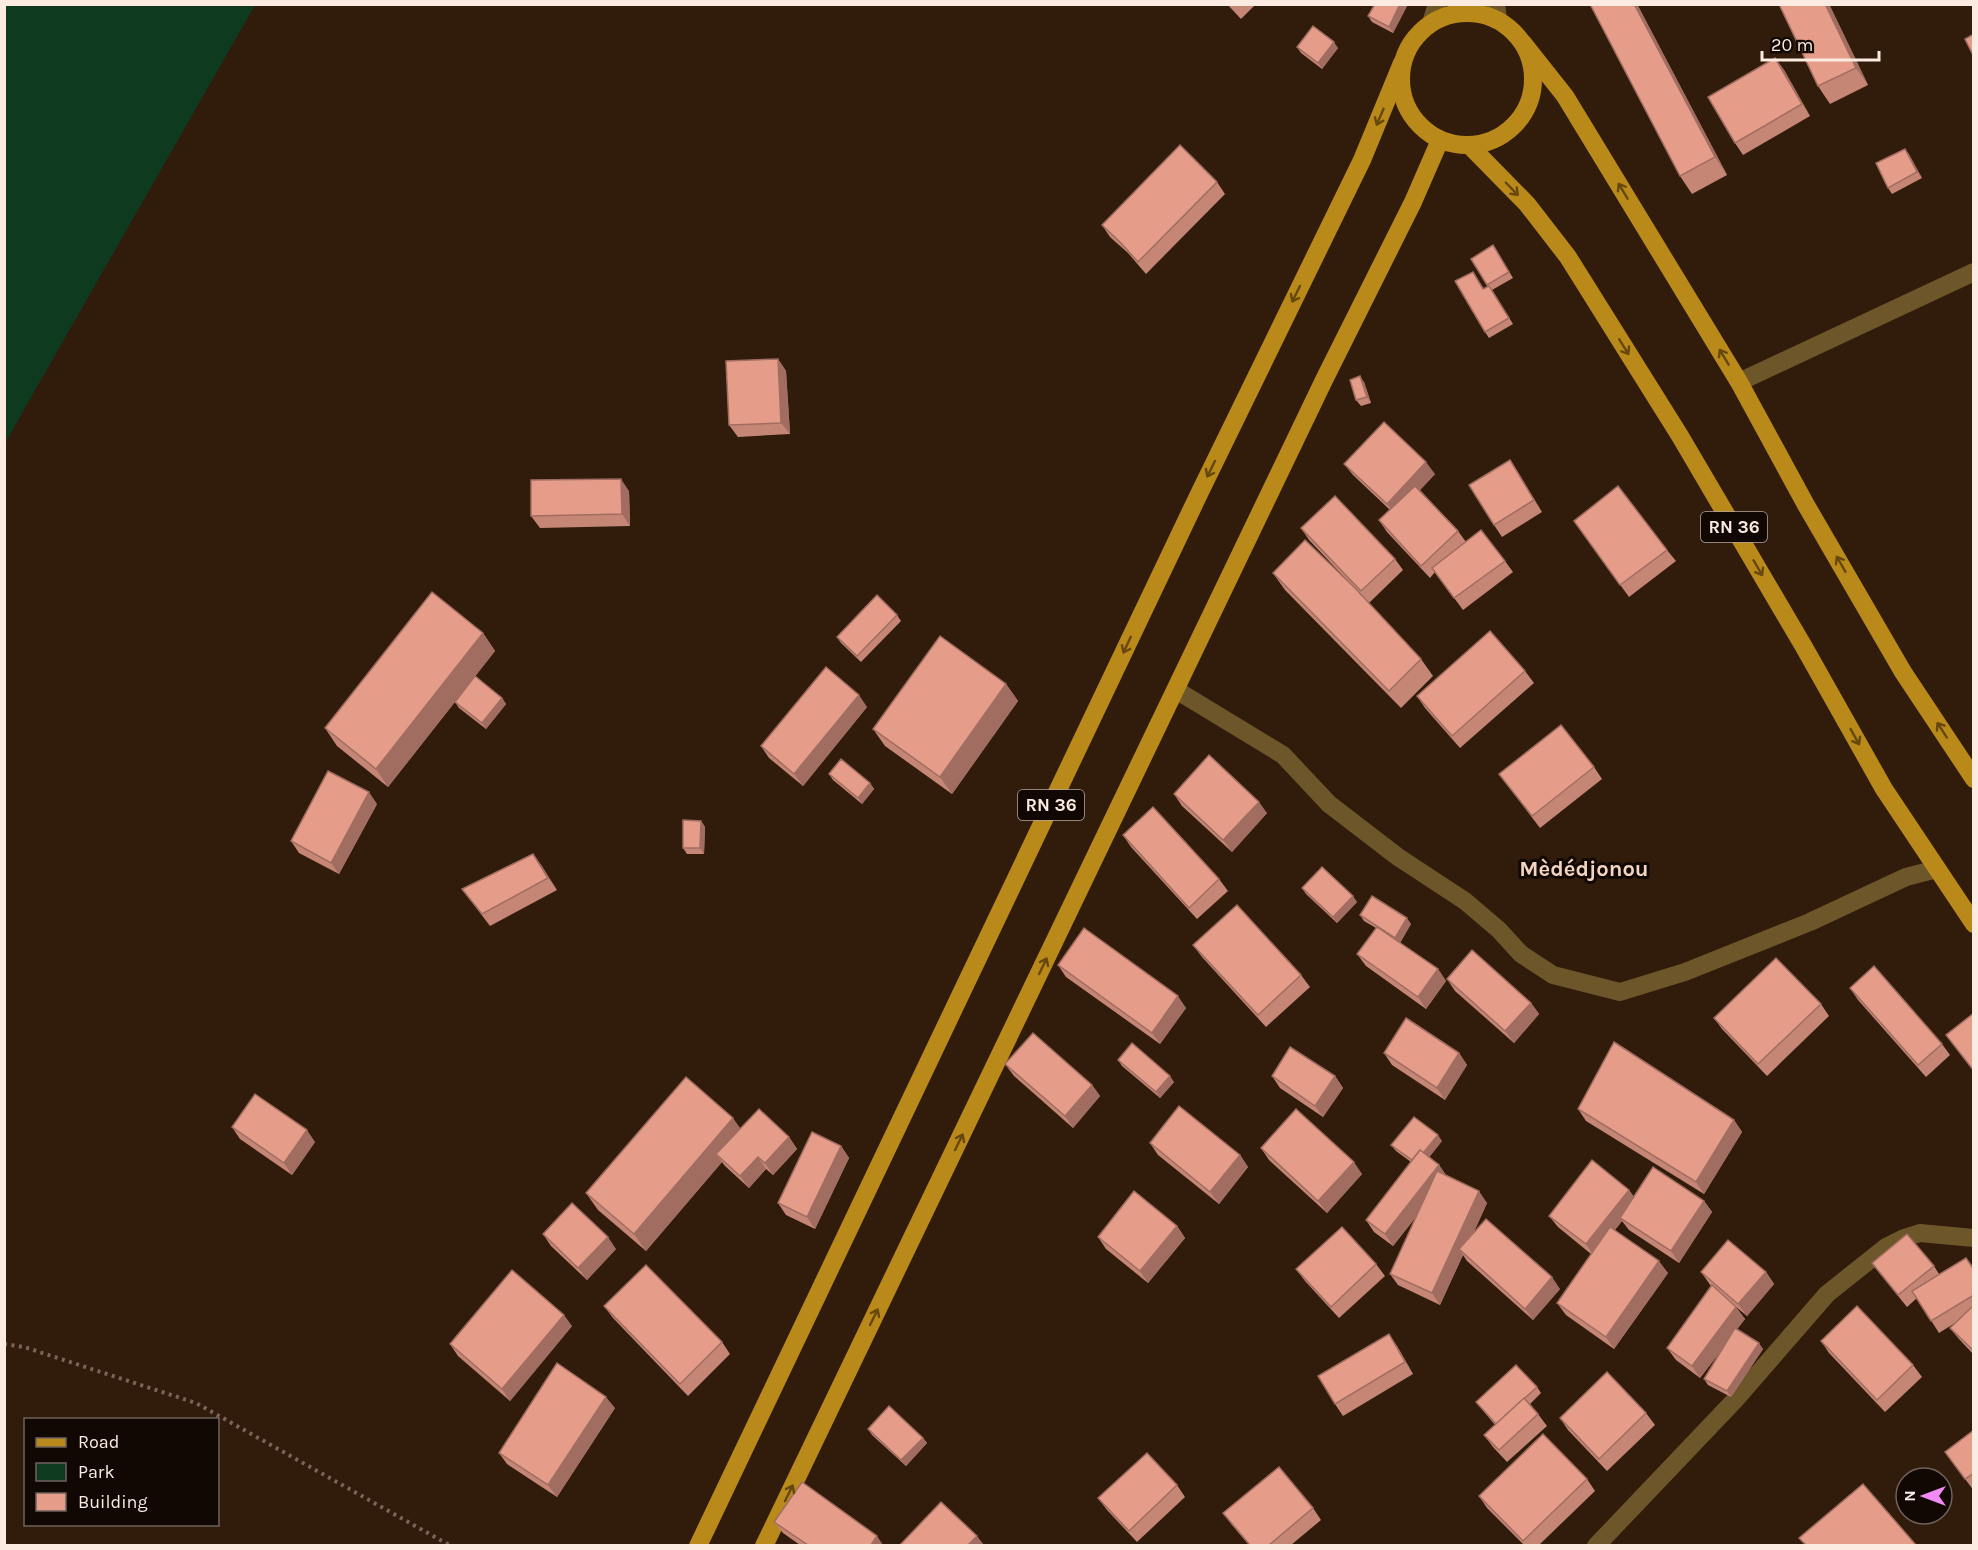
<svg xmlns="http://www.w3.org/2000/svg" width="1978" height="1550" font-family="Karla,sans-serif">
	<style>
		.green { fill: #0e3b1f }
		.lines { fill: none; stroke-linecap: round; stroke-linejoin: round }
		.path { stroke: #7a6658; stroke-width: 4; stroke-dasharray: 3 4.5; stroke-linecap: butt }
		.minor { stroke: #6d5629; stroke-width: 18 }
		.major { stroke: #b98919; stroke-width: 18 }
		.wall { fill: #c58676 }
		.shaded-wall { fill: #a06d60 }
		.building { fill: #e59c89; stroke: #a06d60; stroke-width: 1.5 }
		.oneway { stroke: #66480e }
		.labels { text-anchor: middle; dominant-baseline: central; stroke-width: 6; stroke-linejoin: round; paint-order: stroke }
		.shield { fill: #120803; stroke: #b5a79e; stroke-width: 1.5 }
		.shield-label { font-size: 18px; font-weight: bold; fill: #fbebe1 }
		.quarter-label { font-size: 22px; font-weight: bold; fill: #f2d4c0; stroke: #120803 }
	</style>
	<rect width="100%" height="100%" fill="#311b0b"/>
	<polygon class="green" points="5,4 255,5 5,443 4,5"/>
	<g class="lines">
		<polyline class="path" points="4,1344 24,1347 196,1403 451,1546"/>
		<g class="minor">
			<polyline points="1496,4 1498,19"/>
			<polyline points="1431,23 1437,4"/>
			<polyline points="1739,382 1974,272"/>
			<polyline points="1176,690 1283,755 1329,804 1398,857 1465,901 1499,930 1521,954 1553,975 1620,992 1685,972 1810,922 1906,877 1937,869"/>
			<polyline points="1596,1546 1735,1400 1827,1294 1886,1247 1904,1238 1920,1233 1974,1238"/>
		</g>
		<g class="major">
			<circle cx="1467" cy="79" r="66"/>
			<polyline points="1523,43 1565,96 1739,382 1806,505 1903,672 1974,779"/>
			<polyline points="1471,147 1527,204 1568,257 1680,436 1804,647 1884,789 1974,924"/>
			<polyline points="698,1546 1199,494 1362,160 1402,63"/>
			<polyline points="764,1546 1324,380 1413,202 1440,140"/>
		</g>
	</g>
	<g class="wall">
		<polygon points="1227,4 1256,4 1241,19"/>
		<polygon points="1375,4 1408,4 1393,33 1372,22 1368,16"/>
		<polygon points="1590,4 1637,4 1727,175 1692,194 1680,176"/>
		<polygon points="1779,4 1829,4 1868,85 1830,104 1818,86"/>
		<polygon points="1297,47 1338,48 1322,69 1301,53"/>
		<polygon points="1775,58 1784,70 1810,116 1743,155 1735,143"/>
		<polygon points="1905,149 1922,178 1892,194 1888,188"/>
		<polygon points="1217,182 1225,194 1146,274 1128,253 1110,237 1102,225"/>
		<polygon points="1493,245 1513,278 1492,290 1513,324 1489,338 1485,332 1473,272 1484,289 1488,287 1471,259"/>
		<polygon points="778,359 786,371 790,434 738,437 729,425"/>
		<polygon points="1364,382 1371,403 1361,406 1356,400"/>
		<polygon points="1510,460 1542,512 1502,537 1494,525"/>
		<polygon points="1344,464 1435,474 1420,490 1458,531 1466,542 1505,561 1513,572 1463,610 1435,572 1430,578 1387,532 1379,520 1390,510 1353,475"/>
		<polygon points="629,491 630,526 540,528 531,516"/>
		<polygon points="1574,521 1667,550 1676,561 1629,597"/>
		<polygon points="1301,528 1395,559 1403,570 1369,603 1309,540"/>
		<polygon points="1273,573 1421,659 1433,676 1401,708 1285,590"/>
		<polygon points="897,615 901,621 861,662 841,643 837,637"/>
		<polygon points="483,633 495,651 388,787 337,746 325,728"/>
		<polygon points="1525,671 1534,683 1460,748 1425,708 1417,696"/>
		<polygon points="1006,684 1018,701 952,794 885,746 873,729"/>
		<polygon points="502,698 506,704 486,729 459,708 455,702"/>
		<polygon points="867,707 803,786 769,758 761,746"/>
		<polygon points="1594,767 1602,779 1540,828 1499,774"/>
		<polygon points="829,774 870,783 874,789 862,804 833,780"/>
		<polygon points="1174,794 1267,813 1232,852 1182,806"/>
		<polygon points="377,804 339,874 299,853 291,841"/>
		<polygon points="701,821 705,827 704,854 687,854 683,848"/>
		<polygon points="1123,835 1219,879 1228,891 1197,919 1131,847"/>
		<polygon points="533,854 557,890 490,926 462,889"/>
		<polygon points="1302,888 1357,902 1337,923 1306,894"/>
		<polygon points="1360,915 1411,924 1400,943 1438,969 1446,981 1426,1009 1366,966 1357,954 1376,928 1364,921"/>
		<polygon points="1193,945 1301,975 1310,987 1266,1027 1202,957"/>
		<polygon points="1058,965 1186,1008 1160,1044 1066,977"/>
		<polygon points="1447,979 1531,1003 1539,1014 1514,1043 1455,991"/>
		<polygon points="1850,988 1942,1044 1950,1055 1926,1077 1858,1000"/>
		<polygon points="1821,1004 1829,1016 1767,1076 1722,1029 1714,1018"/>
		<polygon points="1384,1053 1459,1053 1467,1065 1445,1100 1392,1065"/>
		<polygon points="1118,1060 1174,1082 1160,1098 1122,1066"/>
		<polygon points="1005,1064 1092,1085 1100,1096 1073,1128 1014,1076"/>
		<polygon points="1272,1076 1335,1076 1343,1088 1323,1117 1280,1088"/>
		<polygon points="1578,1109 1734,1120 1742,1132 1704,1194 1586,1121"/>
		<polygon points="232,1127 315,1142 292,1175 240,1139"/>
		<polygon points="741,1128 789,1137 797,1149 773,1175 766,1169 749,1188 725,1166 722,1162 646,1251 598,1210 586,1193"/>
		<polygon points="1442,1141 1429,1157 1439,1165 1446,1175 1487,1203 1473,1234 1560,1289 1533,1320 1467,1261 1463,1255 1440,1305 1398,1285 1390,1274 1416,1217 1393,1246 1374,1232 1366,1220 1411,1162 1396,1151 1391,1145"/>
		<polygon points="1150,1143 1240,1155 1248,1167 1219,1204 1158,1155"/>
		<polygon points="841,1146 849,1158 815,1229 786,1215 778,1203"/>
		<polygon points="1261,1148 1362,1174 1327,1213 1269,1160"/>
		<polygon points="1629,1190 1634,1197 1704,1201 1712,1212 1679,1263 1629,1230 1622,1221 1615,1230 1668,1273 1614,1349 1566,1315 1557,1303 1591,1254 1558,1227 1549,1216"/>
		<polygon points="1177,1226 1185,1238 1148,1283 1106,1249 1098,1237"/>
		<polygon points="543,1234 616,1249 587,1280 551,1246"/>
		<polygon points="1966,1258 1974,1268 1974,1355 1959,1339 1950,1328 1955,1323 1939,1333 1917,1298 1907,1307 1881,1275 1872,1263 1934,1266 1939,1274"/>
		<polygon points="1376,1264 1385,1276 1339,1318 1305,1281 1296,1269"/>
		<polygon points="1701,1272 1766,1272 1774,1284 1747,1316 1735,1306 1745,1319 1737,1329 1763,1349 1731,1397 1708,1385 1704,1379 1724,1347 1700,1378 1676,1360 1667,1348 1711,1286"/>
		<polygon points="604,1306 722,1342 730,1354 688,1396 613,1318"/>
		<polygon points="572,1326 510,1401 458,1356 450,1344"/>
		<polygon points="1821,1341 1913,1365 1922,1377 1885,1412 1829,1353"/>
		<polygon points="1397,1346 1413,1374 1343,1416 1335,1404"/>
		<polygon points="1537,1387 1541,1393 1530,1404 1538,1414 1547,1426 1507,1462 1493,1447 1484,1435 1495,1425 1476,1402"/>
		<polygon points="615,1408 557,1497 507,1464 499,1453"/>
		<polygon points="1646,1413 1655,1425 1607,1471 1568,1430 1560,1418"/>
		<polygon points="868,1429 923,1438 927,1443 906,1466 872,1435"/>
		<polygon points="1974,1430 1974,1491 1954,1464"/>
		<polygon points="1587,1479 1595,1491 1539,1545 1524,1545 1487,1508 1479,1496"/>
		<polygon points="1177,1485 1185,1497 1137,1542 1107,1510 1098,1498"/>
		<polygon points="1313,1508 1321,1520 1291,1545 1249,1545 1232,1525 1223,1513"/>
		<polygon points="774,1522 883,1545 800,1545 783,1533"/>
	</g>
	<g class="shaded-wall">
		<polygon points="1400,4 1408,4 1393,33 1389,27"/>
		<polygon points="1634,4 1637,4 1727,175 1715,157"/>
		<polygon points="1825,4 1829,4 1868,85 1856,68"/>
		<polygon points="1334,42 1338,48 1322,69 1318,63"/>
		<polygon points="1775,58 1784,70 1810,116 1802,104"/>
		<polygon points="1905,149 1909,154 1922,178 1917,172"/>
		<polygon points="778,359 786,371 790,434 781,423"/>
		<polygon points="1360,376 1364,382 1371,403 1367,397"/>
		<polygon points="1510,460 1518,472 1542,512 1534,500"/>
		<polygon points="1426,462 1435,474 1396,516 1387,504"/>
		<polygon points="621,479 629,491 630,526 622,514"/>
		<polygon points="483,633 495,651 388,787 376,769"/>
		<polygon points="1006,684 1018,701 952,794 940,777"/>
		<polygon points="859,695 867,707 803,786 794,774"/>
		<polygon points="502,698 506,704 486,729 482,723"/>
		<polygon points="870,783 874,789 862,804 858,798"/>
		<polygon points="369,792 377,804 339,874 331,863"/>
		<polygon points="1259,802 1267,813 1232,852 1223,840"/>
		<polygon points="701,821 705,827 704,854 700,848"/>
		<polygon points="533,854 542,866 557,890 548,878"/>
		<polygon points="1353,896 1357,902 1337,923 1333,917"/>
		<polygon points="1407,918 1411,924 1399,944 1395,938"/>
		<polygon points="1438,969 1446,981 1426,1009 1418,997"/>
		<polygon points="1178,996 1186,1008 1160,1044 1152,1033"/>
		<polygon points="1531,1003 1539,1014 1514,1043 1505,1031"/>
		<polygon points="1459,1053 1467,1065 1445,1100 1437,1088"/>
		<polygon points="1170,1076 1174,1082 1160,1098 1156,1092"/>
		<polygon points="1335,1076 1343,1088 1323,1117 1315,1106"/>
		<polygon points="1092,1085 1100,1096 1073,1128 1065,1116"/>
		<polygon points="733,1118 745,1135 716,1154 722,1162 646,1251 634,1234"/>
		<polygon points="1734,1120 1742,1132 1704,1194 1696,1182"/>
		<polygon points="307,1130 315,1142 292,1175 284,1163"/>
		<polygon points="1438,1135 1442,1141 1420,1169 1416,1163"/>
		<polygon points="789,1137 797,1149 773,1175 765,1163"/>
		<polygon points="841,1146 849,1158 815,1229 807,1217"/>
		<polygon points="1240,1155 1248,1167 1219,1204 1210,1192"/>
		<polygon points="758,1157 766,1169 749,1188 740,1176"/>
		<polygon points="1354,1162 1362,1174 1327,1213 1318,1201"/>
		<polygon points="1439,1165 1447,1177 1393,1246 1385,1234"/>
		<polygon points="1629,1190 1637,1201 1620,1218 1622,1221 1594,1256 1586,1244"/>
		<polygon points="1479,1191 1487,1203 1464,1254 1459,1249 1463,1255 1440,1305 1432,1293"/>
		<polygon points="1704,1201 1712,1212 1679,1263 1671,1251"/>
		<polygon points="1177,1226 1185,1238 1148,1283 1140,1271"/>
		<polygon points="608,1237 616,1249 587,1280 578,1268"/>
		<polygon points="1659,1261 1668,1273 1614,1349 1606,1337"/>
		<polygon points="1766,1272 1774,1284 1747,1316 1738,1304"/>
		<polygon points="1552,1277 1560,1289 1533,1320 1525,1309"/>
		<polygon points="1736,1307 1745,1319 1700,1378 1692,1366"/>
		<polygon points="564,1315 572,1326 510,1401 502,1389"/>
		<polygon points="1389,1334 1397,1346 1413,1374 1405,1362"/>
		<polygon points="1759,1343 1763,1349 1731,1397 1727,1391"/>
		<polygon points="606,1397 615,1408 557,1497 548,1485"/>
		<polygon points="923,1438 927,1443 906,1466 901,1460"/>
		<polygon points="877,1536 883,1545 871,1545"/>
		<polygon points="977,1536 984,1545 968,1545"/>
	</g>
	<g class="building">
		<polygon points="1375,4 1400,4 1389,27 1368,16"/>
		<polygon points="1590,4 1634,4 1715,157 1680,176"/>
		<polygon points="1779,4 1825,4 1856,68 1818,86"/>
		<polygon points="1313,26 1334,42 1318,63 1297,47"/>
		<polygon points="1974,34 1974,57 1965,39"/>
		<polygon points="1775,58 1802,104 1735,143 1708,97"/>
		<polygon points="1180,145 1217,182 1138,262 1120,242 1102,225"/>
		<polygon points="1905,149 1917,172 1888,188 1876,163"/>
		<polygon points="1493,245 1509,272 1487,285 1471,259"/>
		<polygon points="1473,272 1483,289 1489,286 1509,318 1485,332 1455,281"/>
		<polygon points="778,359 781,423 729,425 726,361"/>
		<polygon points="1360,376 1367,397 1356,400 1350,380"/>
		<polygon points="1384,422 1426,462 1387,504 1344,464"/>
		<polygon points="1510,460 1534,500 1494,525 1469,485"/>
		<polygon points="621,479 622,514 531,516 531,480"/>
		<polygon points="1415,486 1458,531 1421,566 1379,520"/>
		<polygon points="1618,486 1667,550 1620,585 1574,521"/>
		<polygon points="1335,496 1395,559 1361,591 1301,528"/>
		<polygon points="1481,530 1505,561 1454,598 1432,568"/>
		<polygon points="1305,540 1354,587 1421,659 1389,691 1273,573"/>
		<polygon points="432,592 483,633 376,769 325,728"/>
		<polygon points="877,595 897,615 857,656 837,637"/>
		<polygon points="1490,631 1525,671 1452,736 1417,696"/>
		<polygon points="940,636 1006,684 940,777 873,729"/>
		<polygon points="826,667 859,695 794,774 761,746"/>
		<polygon points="475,676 502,698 482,723 455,702"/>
		<polygon points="1561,725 1594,767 1532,816 1499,774"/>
		<polygon points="1209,755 1259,802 1223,840 1174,794"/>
		<polygon points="841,759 870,783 858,798 829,774"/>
		<polygon points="328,771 369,792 331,863 291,841"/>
		<polygon points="1153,807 1219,879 1189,908 1123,835"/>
		<polygon points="683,820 701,821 700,848 683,848"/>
		<polygon points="533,854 548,878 482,914 462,889"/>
		<polygon points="1322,867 1353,896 1333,917 1302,888"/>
		<polygon points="1372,896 1407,918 1395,938 1360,915"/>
		<polygon points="1237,905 1301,975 1258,1015 1193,945"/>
		<polygon points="1377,927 1438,969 1418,997 1357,954"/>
		<polygon points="1084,928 1178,996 1152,1033 1058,965"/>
		<polygon points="1472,950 1531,1003 1505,1031 1447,979"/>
		<polygon points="1776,958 1821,1004 1758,1064 1714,1018"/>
		<polygon points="1874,966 1942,1044 1918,1065 1850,988"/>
		<polygon points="1974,1013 1974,1071 1946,1035"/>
		<polygon points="1406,1018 1459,1053 1437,1088 1384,1053"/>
		<polygon points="1033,1033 1092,1085 1065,1116 1005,1064"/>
		<polygon points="1614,1042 1734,1120 1696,1182 1578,1109"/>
		<polygon points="1132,1043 1170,1076 1156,1092 1118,1060"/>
		<polygon points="1290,1047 1335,1076 1315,1106 1272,1076"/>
		<polygon points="686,1077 733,1118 634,1234 586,1193"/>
		<polygon points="255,1094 307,1130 284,1163 232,1127"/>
		<polygon points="1179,1106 1240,1155 1210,1192 1150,1143"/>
		<polygon points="759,1109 789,1137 765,1163 758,1157 740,1176 716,1154"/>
		<polygon points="1296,1109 1354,1162 1318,1201 1261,1148"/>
		<polygon points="1414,1117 1438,1135 1423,1153 1420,1150 1412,1160 1391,1145"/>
		<polygon points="812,1132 841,1146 807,1217 778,1203"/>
		<polygon points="1420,1150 1439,1165 1385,1234 1366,1220"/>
		<polygon points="1592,1160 1629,1190 1586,1244 1549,1216"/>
		<polygon points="1653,1167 1704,1201 1671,1251 1620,1218"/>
		<polygon points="1437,1171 1479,1191 1432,1293 1390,1274"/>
		<polygon points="1134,1191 1177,1226 1140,1271 1098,1237"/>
		<polygon points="572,1203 608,1237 578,1268 543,1234"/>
		<polygon points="1486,1219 1552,1277 1525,1309 1459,1249"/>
		<polygon points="1342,1227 1376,1264 1331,1307 1296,1269"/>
		<polygon points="1610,1227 1659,1261 1606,1337 1557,1303"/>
		<polygon points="1907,1234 1934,1266 1898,1295 1872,1263"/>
		<polygon points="1728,1240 1766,1272 1738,1304 1701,1272"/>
		<polygon points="1966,1258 1974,1270 1974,1295 1931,1321 1912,1291"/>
		<polygon points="646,1265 722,1342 680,1384 604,1306"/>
		<polygon points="512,1270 564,1315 502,1389 450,1344"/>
		<polygon points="1712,1285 1736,1307 1692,1366 1667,1348"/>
		<polygon points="1974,1305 1974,1351 1950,1328"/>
		<polygon points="1857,1306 1913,1365 1877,1400 1821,1341"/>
		<polygon points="1735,1328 1759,1343 1727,1391 1704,1379"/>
		<polygon points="1389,1334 1405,1362 1335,1404 1318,1376"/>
		<polygon points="557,1363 606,1397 548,1485 499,1453"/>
		<polygon points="1516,1365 1537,1387 1496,1424 1476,1402"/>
		<polygon points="1607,1372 1646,1413 1599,1459 1560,1418"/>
		<polygon points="1524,1398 1538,1414 1499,1450 1484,1435"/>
		<polygon points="889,1406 923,1438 901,1460 868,1429"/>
		<polygon points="1974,1430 1974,1473 1965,1479 1945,1452"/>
		<polygon points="1543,1434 1587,1479 1523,1541 1479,1496"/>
		<polygon points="1147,1453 1177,1485 1129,1531 1098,1498"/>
		<polygon points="1279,1467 1313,1508 1269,1545 1250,1545 1223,1513"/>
		<polygon points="802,1482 877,1536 871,1545 808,1545 774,1522"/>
		<polygon points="1863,1484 1916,1545 1806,1545 1799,1538"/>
		<polygon points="941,1502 977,1536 968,1545 900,1545"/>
	</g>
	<defs><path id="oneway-shaft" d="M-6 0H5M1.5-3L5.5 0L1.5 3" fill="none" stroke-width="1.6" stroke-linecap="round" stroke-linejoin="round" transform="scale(1.5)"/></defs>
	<g class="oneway">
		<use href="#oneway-shaft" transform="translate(1380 117) rotate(113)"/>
		<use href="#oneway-shaft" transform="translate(1512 189) rotate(46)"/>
		<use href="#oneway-shaft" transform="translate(1623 191) rotate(-121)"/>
		<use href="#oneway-shaft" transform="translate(1296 294) rotate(116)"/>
		<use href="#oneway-shaft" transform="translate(1624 347) rotate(58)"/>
		<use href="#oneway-shaft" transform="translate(1724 357) rotate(-121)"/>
		<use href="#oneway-shaft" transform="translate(1211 469) rotate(116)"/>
		<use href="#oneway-shaft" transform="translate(1841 564) rotate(-120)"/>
		<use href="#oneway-shaft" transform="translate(1758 568) rotate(60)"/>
		<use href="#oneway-shaft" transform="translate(1127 645) rotate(115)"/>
		<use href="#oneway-shaft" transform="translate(1942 730) rotate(-123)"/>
		<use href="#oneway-shaft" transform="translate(1855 737) rotate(61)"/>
		<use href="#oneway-shaft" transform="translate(1043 966) rotate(-64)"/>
		<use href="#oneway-shaft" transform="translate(959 1142) rotate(-64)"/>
		<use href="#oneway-shaft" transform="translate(874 1317) rotate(-64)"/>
		<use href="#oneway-shaft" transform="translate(789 1493) rotate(-64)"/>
	</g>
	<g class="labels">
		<g class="shield">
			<rect x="1701" y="512" width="66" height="30" rx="4.5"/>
			<rect x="1018" y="790" width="66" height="30" rx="4.5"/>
		</g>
		<g class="shield-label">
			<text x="1734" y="527">RN 36</text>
			<text x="1051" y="805">RN 36</text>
		</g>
		<g class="quarter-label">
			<text x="1584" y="869">Mèdédjonou</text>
		</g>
	</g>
	<rect width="1978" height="1550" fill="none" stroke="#fbebe1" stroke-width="12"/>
	<rect x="24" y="1418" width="195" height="108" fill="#120803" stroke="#6f635c" stroke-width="1.5"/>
	<rect x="36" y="1438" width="30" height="9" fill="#b98919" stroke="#6f635c" stroke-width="1.5"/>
	<text x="78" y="1448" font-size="18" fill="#fbebe1">Road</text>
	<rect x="36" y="1463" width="30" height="18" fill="#0e3b1f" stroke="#6f635c" stroke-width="1.5"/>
	<text x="78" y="1478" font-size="18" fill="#fbebe1">Park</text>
	<rect x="36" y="1493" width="30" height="18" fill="#e59c89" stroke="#6f635c" stroke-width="1.5"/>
	<text x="78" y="1508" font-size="18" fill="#fbebe1">Building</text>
	<g transform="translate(1924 1496) rotate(270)"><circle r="28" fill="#120803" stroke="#6f635c" stroke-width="1.5"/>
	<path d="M0-4.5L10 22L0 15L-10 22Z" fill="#f08bf5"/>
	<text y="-9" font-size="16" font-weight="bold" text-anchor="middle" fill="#fbebe1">N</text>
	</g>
	<path d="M1762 51v9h117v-9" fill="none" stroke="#fbebe1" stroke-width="3"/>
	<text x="1771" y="51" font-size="18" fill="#fbebe1" stroke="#120803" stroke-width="4.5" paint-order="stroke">20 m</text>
</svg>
